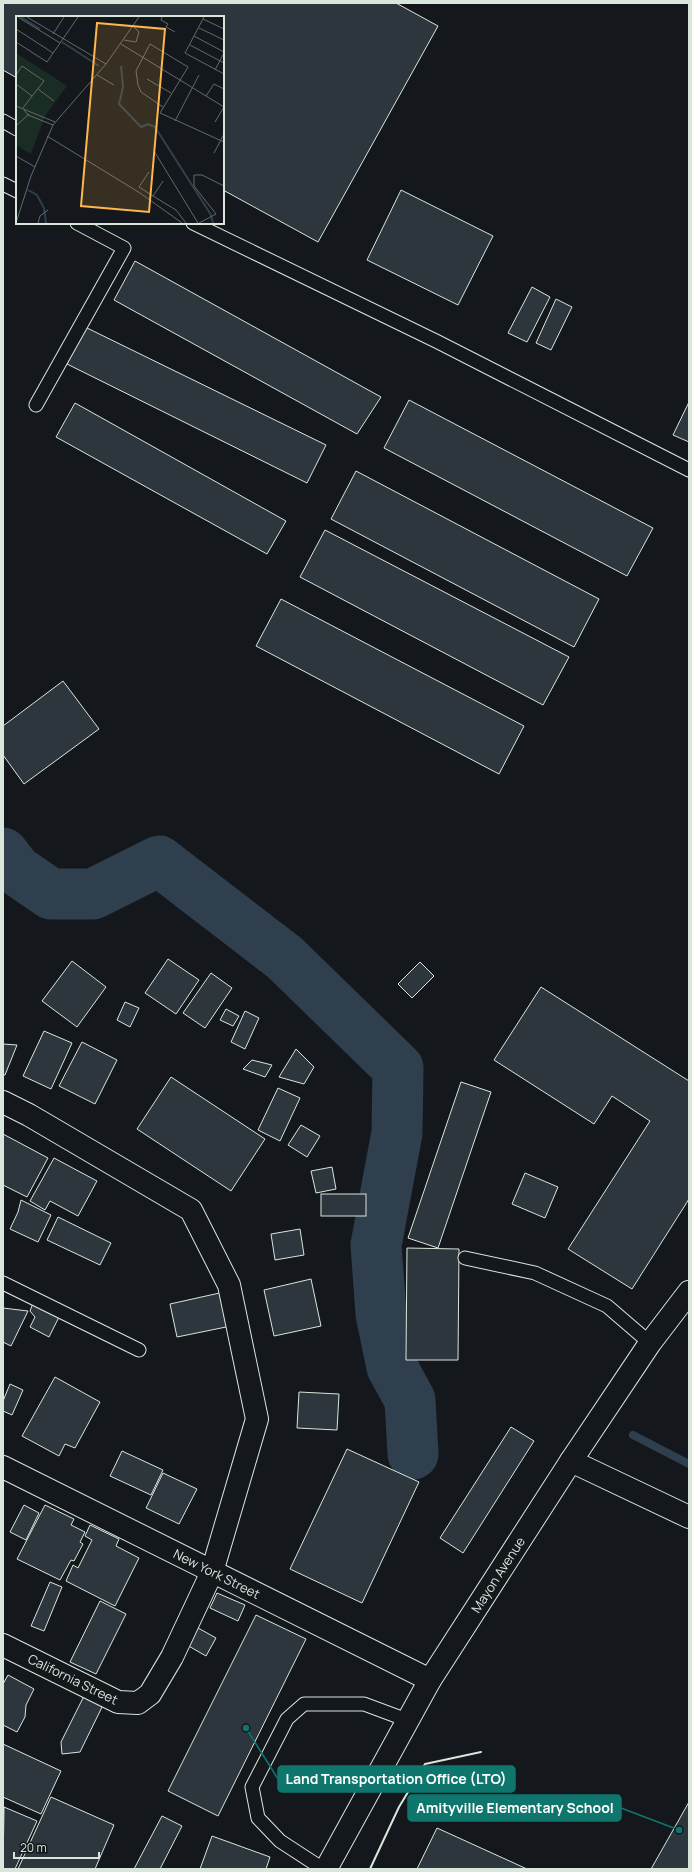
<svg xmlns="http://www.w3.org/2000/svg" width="692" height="1872" font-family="Manrope,sans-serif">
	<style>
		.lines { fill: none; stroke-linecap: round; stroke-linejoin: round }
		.stream { stroke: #2f3f4d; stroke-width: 8 }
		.river { stroke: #2f3f4d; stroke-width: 51 }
		.building { fill: #2c363c; stroke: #d8e6dc }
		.lane-casing { stroke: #d8e6dc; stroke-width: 15 }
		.street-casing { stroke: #d8e6dc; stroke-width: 24 }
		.secondary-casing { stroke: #d8e6dc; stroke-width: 24 }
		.lane { stroke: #14181c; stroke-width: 13 }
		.street { stroke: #14181c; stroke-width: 22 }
		.secondary { stroke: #14181c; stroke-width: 22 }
		.wall { stroke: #d8e6dc; stroke-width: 2 }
		.labels { text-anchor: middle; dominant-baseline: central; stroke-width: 3; stroke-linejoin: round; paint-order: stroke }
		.street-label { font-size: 13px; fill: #d8e6dc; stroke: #14181c }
		.inset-river { fill: none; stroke: #2f3f4d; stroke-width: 2 }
		.inset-road { fill: none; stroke: #626a69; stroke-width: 1 }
		.view { fill: #ffb74d; fill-opacity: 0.15; stroke: #ffb74d; stroke-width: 2 }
		.inset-edge { fill: none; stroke: #d8e6dc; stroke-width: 2 }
		.leader { fill: none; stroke: #0f766e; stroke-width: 1.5 }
		.callout-dot { fill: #0f766e; stroke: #14181c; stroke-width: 1.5 }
		.callout { fill: #0f766e; stroke: #0f766e; stroke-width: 1.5 }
		.callout-label { font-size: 14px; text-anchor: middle; font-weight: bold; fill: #fff }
	</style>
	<rect width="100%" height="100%" fill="#14181c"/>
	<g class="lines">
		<polyline class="stream" points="633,1435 689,1464"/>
		<polyline class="river" points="3,853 16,870 51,894 93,894 159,861 285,958 398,1068 397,1133 376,1245 381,1314 392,1367 410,1400 413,1454"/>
	</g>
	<g class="building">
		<polygon points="3,3 396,3 438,26 318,242 223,190 223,17 17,17 17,78 3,70"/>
		<polygon points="401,190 493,236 458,305 367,260"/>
		<polygon points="135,261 381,397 357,434 114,300"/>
		<polygon points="532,287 550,297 527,342 508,333"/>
		<polygon points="556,299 572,307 551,350 536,343"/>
		<polygon points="85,327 326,445 307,483 67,364"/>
		<polygon points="409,400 653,528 627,576 384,448"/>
		<polygon points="689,402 689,442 673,435"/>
		<polygon points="75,403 286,521 267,554 56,437"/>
		<polygon points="356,471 599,599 574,647 331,519"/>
		<polygon points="325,530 569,657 543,705 300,577"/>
		<polygon points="281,599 524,726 499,774 256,646"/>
		<polygon points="63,681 99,729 24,784 3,755 3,726"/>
		<polygon points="168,959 199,980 176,1014 145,993"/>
		<polygon points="72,961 106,987 77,1027 42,1001"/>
		<polygon points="420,962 434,976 412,998 398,984"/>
		<polygon points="211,973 232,988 205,1028 183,1013"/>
		<polygon points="541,987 689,1081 689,1199 632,1289 568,1249 650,1121 612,1096 594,1124 494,1060"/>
		<polygon points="125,1002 139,1008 130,1027 117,1020"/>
		<polygon points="226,1009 239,1016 233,1026 220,1020"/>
		<polygon points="245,1011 259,1018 245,1049 231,1042"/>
		<polygon points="44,1031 72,1043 51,1089 23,1076"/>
		<polygon points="82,1042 117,1060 95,1104 59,1086"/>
		<polygon points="3,1044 17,1045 5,1075 3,1075"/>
		<polygon points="296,1049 314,1067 304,1084 279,1077"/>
		<polygon points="252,1060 272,1065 265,1077 243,1069"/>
		<polygon points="171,1077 265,1139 231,1191 137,1129"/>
		<polygon points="461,1082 491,1092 438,1248 408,1238"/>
		<polygon points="278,1088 300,1098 280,1141 258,1130"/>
		<polygon points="301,1125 320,1136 307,1157 288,1145"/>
		<polygon points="3,1134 48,1158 27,1197 3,1185"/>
		<polygon points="54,1158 97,1181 78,1216 50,1201 45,1210 30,1201"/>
		<polygon points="332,1167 336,1189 316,1193 311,1171"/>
		<polygon points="525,1173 558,1187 545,1218 512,1204"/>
		<rect x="321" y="1194" width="45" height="22"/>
		<polygon points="21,1200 51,1215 38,1242 10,1229 18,1212"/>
		<polygon points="58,1217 111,1243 100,1265 47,1240"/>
		<polygon points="300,1229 304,1255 275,1260 271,1234"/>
		<polygon points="407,1248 459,1249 458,1360 406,1360"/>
		<polygon points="311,1279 321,1326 274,1336 264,1290"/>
		<polygon points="224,1292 231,1326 177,1337 170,1304"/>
		<polygon points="33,1303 59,1317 49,1337 30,1327 35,1317 30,1311"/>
		<polygon points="3,1308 28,1311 11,1346 3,1342"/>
		<polygon points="55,1377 100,1402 75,1448 65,1444 59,1456 22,1436"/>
		<polygon points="10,1384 23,1390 12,1415 3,1411 3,1401"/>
		<polygon points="299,1392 339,1394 337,1430 297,1428"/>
		<polygon points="511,1427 534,1441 463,1553 440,1538"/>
		<polygon points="347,1449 419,1482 362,1603 290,1569"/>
		<polygon points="122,1451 163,1470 151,1495 110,1476"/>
		<polygon points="163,1473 197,1489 179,1524 146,1508"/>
		<polygon points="24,1505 39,1513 26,1540 10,1532"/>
		<polygon points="45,1505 74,1519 71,1525 85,1532 80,1542 83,1544 74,1561 71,1560 60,1580 17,1559"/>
		<polygon points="90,1525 119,1539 116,1546 139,1558 115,1606 66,1581 73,1565 78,1568 92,1540 85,1536"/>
		<polygon points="50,1582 62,1587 44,1631 31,1626"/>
		<polygon points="217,1593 245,1605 238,1621 210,1608"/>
		<polygon points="100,1601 126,1614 96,1674 70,1662"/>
		<polygon points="256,1615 306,1639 218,1816 168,1791"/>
		<polygon points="191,1624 216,1638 206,1656 180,1641"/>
		<polygon points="8,1675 34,1689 26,1705 25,1717 17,1732 3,1725 3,1684"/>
		<polygon points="85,1694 104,1703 80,1752 62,1754 61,1742"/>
		<polygon points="3,1744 61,1771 41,1814 3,1797"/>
		<polygon points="51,1797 114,1825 95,1869 18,1869"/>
		<polygon points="689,1802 689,1869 651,1869"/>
		<polygon points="4,1807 37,1821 15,1869 3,1869"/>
		<polygon points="162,1816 182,1826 160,1869 134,1869"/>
		<polygon points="437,1828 527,1869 417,1869"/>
		<polygon points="212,1836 270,1857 266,1869 200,1869"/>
	</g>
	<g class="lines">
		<g class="lane-casing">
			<g id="lane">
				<polyline points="3,121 17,129"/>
				<polyline points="3,184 17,191"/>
				<polyline points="193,223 438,342 689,470"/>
				<polyline points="36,405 124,248 77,223"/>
				<polyline points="465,1258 535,1273 607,1306 650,1343"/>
				<polyline points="3,1283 139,1350"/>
				<polyline points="323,1869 280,1841 258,1818 252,1787 287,1719 304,1704 364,1704 407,1720"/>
			</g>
		</g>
		<g class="street-casing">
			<g id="street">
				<polyline points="3,1102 29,1115 191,1210 229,1285 257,1419 212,1572 172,1657 150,1694 138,1703 118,1702 3,1645"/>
				<polyline points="571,1461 689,1517"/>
				<path id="s1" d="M3 1467 430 1680"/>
			</g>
		</g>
		<g class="secondary-casing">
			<g id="secondary">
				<path id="s2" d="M326 1869 430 1680 571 1461 650 1343 689 1292"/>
			</g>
		</g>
		<use href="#lane" class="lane"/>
		<use href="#street" class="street"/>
		<use href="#secondary" class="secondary"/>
		<polyline class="wall" points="370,1869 399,1807 425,1764 481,1752"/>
	</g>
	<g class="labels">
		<g class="street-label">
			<text stroke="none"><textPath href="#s1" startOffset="239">New York Street</textPath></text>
			<text stroke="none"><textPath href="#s2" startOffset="341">Mayon Avenue</textPath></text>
			<text transform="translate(73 1679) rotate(26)">California Street</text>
		</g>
	</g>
	<g transform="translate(16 16)">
		<rect width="208" height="208" fill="#14181c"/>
		<path d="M0 37 51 70 29 100 15 138 0 129Z" fill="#1a2d24"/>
		<path class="inset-river" d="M5 1 24 13M46 26 83 50M105 50 107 71 103 88 125 111 132 108 139 111 195 199 197 207M12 174 21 179 28 192 30 207"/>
		<path class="inset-road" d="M2 1 44 27M11 1 90 48M146 1 145 4 152 8 150 11 159 16M188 1 169 37 208 58M187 3 208 13M183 12 208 24M0 13 37 37M37 18 48 1M178 20 208 36M108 24 120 26 123 16 117 10M0 26 31 46 62 1M105 28 208 91M174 29 208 47M199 54 208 37M0 59 6 50 28 65 6 93M81 59 98 69M131 63 155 77M0 68 16 80M22 73 38 85M190 80 198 68 208 73M0 90 39 106M147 91 125 76 122 69 120 55 134 28 172 51 144 97 208 126M8 94 12 99 37 109M159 105 183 59M199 106 208 91M0 110 13 98M31 120 124 177 166 207M138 135 182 207M198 137 208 118M0 140 19 151M133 156 123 171 137 180 147 165M137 180 160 194 170 207M0 207 15 160 37 109 90 48 123 1M22 207 24 200 32 194M183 207 200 198 178 170V159H186L208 170"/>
		<path class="view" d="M81 7 149 13 133 196 65 190Z"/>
		<rect width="208" height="208" class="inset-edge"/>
	</g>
	<path class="leader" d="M246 1728L278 1779M679 1830L621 1808"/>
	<g class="callout-dot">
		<circle cx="246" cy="1728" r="4"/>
		<circle cx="679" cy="1830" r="4"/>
	</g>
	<g class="callout">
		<rect x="278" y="1766" width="237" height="26" rx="4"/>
		<rect x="408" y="1795" width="213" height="26" rx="4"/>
	</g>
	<g class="callout-label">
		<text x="396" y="1784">Land Transportation Office (LTO)</text>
		<text x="515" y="1813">Amityville Elementary School</text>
	</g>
	<rect width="692" height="1872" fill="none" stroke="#d8e6dc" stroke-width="8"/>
	<path d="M14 1852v6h85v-6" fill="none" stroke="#d8e6dc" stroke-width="2"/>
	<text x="20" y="1852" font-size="12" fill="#d8e6dc" stroke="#14181c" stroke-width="3" paint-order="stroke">20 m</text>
</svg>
